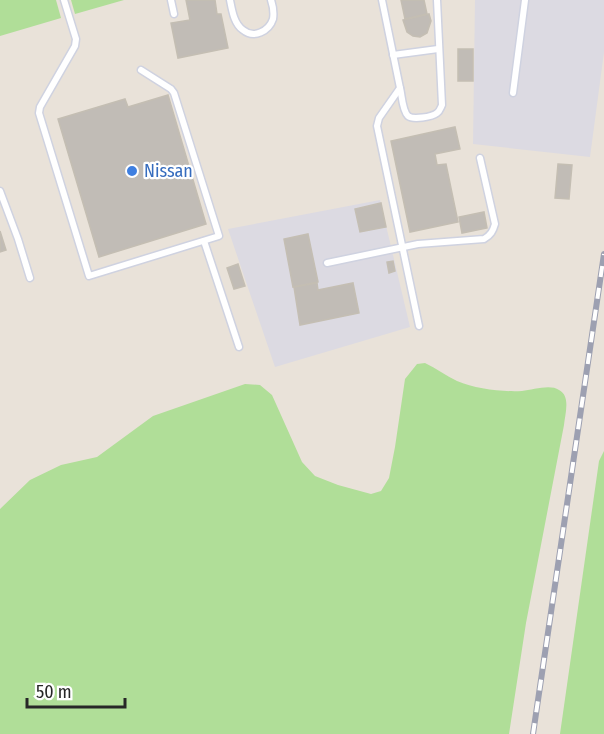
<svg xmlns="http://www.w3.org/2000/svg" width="604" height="734" font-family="'Fira Sans Condensed',sans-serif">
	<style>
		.industrial { fill: #dcdae2 }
		.green { fill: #b0de98 }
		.building { fill: #c1bcb6; stroke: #c4beb3; stroke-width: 1.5 }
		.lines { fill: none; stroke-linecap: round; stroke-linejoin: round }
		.lane-casing { stroke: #cfd2e0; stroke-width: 9 }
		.lane { stroke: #fff; stroke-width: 6 }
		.rail-casing { stroke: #9da0b1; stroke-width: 6 }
		.rail { stroke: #fff; stroke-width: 4; stroke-dasharray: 11; stroke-linecap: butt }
		.shop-dot { fill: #3f7fe0; stroke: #fff; stroke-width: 2 }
		.labels { text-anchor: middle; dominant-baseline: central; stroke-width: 4.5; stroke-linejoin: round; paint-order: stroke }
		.shop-label { font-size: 18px; fill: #366cbe; stroke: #fff; text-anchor: start }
	</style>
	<rect width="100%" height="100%" fill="#e9e2d9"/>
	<g class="industrial">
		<polygon points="475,0 604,0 604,52 590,157 473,144"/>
		<polygon points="380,200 410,327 275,367 228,229"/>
	</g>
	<g class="green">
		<polygon points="0,0 56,0 61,18 0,36"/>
		<polygon points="71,0 124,0 75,14"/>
		<path d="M425 363C436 368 446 376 457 381 476 389 502 392 522 391 533 390 550 384 559 390 571 396 565 414 564 425L526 623 509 734H0V509L30 480 61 465 97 457 153 416 245 384 260 385 272 395 302 462 315 476 338 485 371 494 381 491 389 478 395 447 405 379 417 364Z"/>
		<polygon points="604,451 604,734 560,734 599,461"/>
	</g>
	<g class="building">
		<polygon points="186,0 215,0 217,14 221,14 228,48 178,58 171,23 190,20"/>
		<polygon points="401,0 424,0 427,14 405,19"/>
		<polygon points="429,14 431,21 427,33 420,37 413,36 407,32 403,20"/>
		<rect x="458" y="49" width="15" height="32"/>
		<polygon points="168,95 206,224 99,257 58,119 125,99 128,107"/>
		<polygon points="455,127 460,149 435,154 437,165 446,164 458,222 410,232 391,141"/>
		<polygon points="558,164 572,165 569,199 555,198"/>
		<polygon points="381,203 386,227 360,232 355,209"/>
		<polygon points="484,212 487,228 462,233 459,217"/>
		<polygon points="0,231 6,250 0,252"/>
		<polygon points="308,234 318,282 293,287 284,239"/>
		<polygon points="393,261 395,271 389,273 387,262"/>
		<polygon points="238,264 245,286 234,289 227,268"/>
		<polygon points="317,283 318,290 353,283 359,313 300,325 294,287"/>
	</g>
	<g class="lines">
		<g class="lane-casing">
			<g id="lane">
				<polyline points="64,0 76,39 75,46 40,107 39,113 89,276 219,236 174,93 171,89 141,70"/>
				<polyline points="171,0 174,14"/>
				<path d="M230 0C232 10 234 24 243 30 254 39 269 31 273 19 274 13 273 6 271 0"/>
				<polyline points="382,0 400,88 379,118 377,126 419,326"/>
				<polyline points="393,55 438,49"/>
				<path d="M400 88C402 95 402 110 408 116 413 120 432 117 437 113 440 111 440 109 442 105L437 0"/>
				<polyline points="513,93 525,0"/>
				<polyline points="0,191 18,239 30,278"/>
				<polyline points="204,241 239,347"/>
				<path d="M327 263 418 244 484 239C491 235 493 231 495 224L480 158"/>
			</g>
		</g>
		<use href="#lane" class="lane"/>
		<g class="rail-casing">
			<polyline id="rail" points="533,734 604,254"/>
		</g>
		<use href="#rail" class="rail"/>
	</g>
	<circle class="shop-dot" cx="132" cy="171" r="6"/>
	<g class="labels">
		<g class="shop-label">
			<text x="144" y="171">Nissan</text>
		</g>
	</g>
	<path d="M27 698v9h98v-9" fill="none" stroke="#272727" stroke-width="3"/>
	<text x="36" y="698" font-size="18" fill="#272727" stroke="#ffffff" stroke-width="4.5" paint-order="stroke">50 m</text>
</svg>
